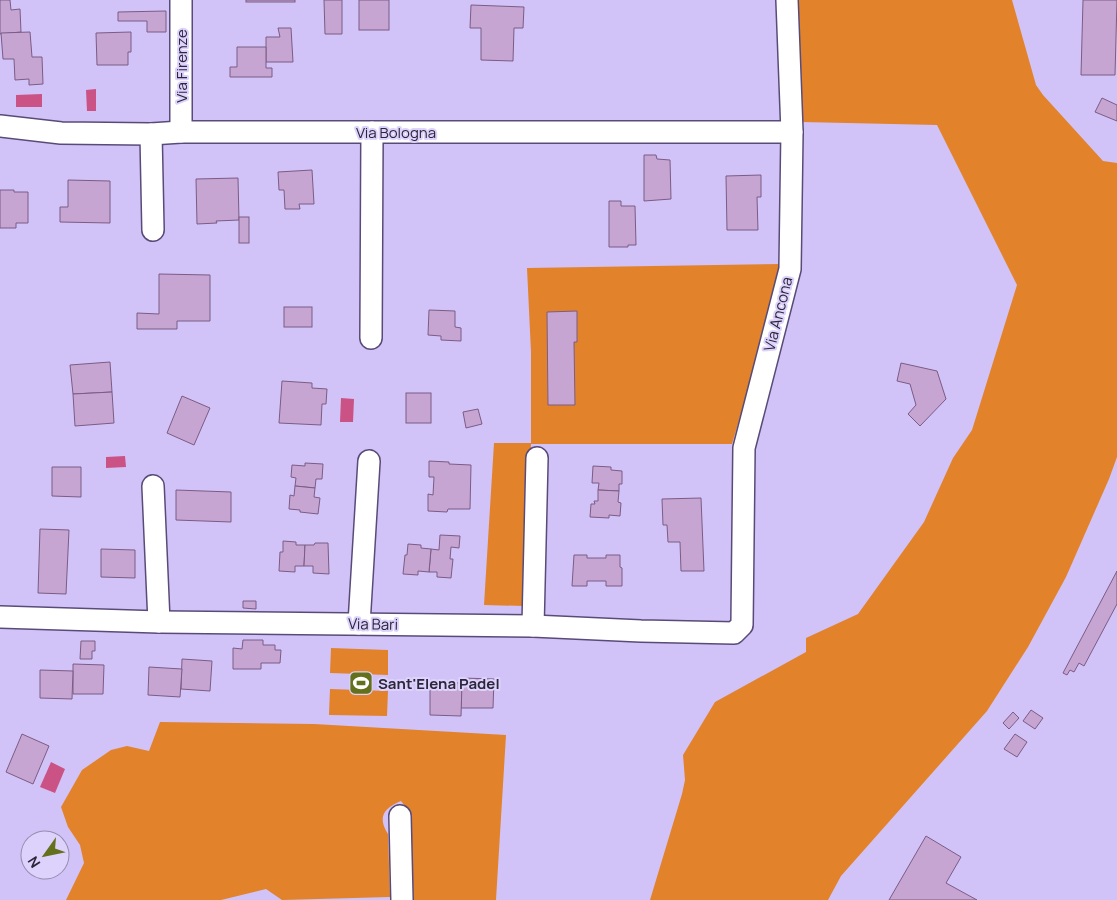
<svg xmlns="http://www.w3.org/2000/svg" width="1117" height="900" font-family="Manrope,sans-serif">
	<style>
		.green { fill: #e2822b }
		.water { fill: #cb5284 }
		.building { fill: #c6a5d2; stroke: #7b5c85 }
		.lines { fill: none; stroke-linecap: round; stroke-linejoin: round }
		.minor-casing { stroke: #594b78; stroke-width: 24 }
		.minor { stroke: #fff; stroke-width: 21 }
		.labels { text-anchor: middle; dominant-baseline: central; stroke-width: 4; stroke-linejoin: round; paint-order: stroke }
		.street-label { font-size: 15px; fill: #2b2639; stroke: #ddd2fc }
		.poi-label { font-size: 15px; font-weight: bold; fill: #2b2639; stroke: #ddd2fc; text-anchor: start }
	</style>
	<rect width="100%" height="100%" fill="#d1c3f7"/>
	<g class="green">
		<polygon points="796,0 1012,0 1036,85 1043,95 1103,161 1117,163 1117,457 1109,479 1066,577 1028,647 987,711 841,876 828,900 650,900 682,794 685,780 683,755 715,702 806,652 806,638 858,614 924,522 953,458 972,430 1017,285 937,125 802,122"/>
		<polygon points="782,264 780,280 732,444 531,444 524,606 484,605 494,443 531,443 531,352 527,268"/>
		<polygon points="331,648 388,650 388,675 330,673"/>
		<polygon points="330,689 388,691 387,716 329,715"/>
		<path d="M160 722 314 724 506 735 496 900H410L408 810 401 801C384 808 377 817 388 834L390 897 282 900 266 889 221 900H66L84 863 80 845 68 827 61 807 82 770 111 750 127 746 149 751Z"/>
	</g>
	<g class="water">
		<polygon points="96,89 96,111 87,111 86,90"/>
		<polygon points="42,94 42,107 16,107 16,95"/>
		<polygon points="341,398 354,399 353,422 340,422"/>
		<polygon points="125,456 126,467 106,468 106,457"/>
		<polygon points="51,762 65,769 55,793 40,787"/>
	</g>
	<g class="building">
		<polygon points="0,0 10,0 11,10 20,9 21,32 0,34"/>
		<rect x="246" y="0" width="49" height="2"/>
		<polygon points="324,0 342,0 342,34 325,34"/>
		<rect x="359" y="0" width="30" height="30"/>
		<polygon points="1083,0 1117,0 1115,75 1081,75"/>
		<polygon points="471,5 524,7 523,28 514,28 513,61 481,60 481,28 470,28"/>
		<polygon points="166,11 166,32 147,32 147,21 118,21 118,12"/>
		<polygon points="278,28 291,28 293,62 266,62 266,37 280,37"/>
		<polygon points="30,32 32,57 42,57 43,84 29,85 29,79 15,80 14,59 3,59 1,33"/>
		<polygon points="131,32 131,52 128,52 128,65 97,65 96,33"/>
		<polygon points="237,47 266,47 266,68 272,68 272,77 230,77 230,67 237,67"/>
		<polygon points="1102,98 1117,105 1117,121 1095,112"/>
		<polygon points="644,155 656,155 657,159 670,160 671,199 644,201"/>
		<polygon points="312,170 314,204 299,204 300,209 285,209 284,190 279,190 278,172"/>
		<polygon points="761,175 761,197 757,197 758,230 727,230 726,176"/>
		<polygon points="238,178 239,220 216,221 217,223 197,224 196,179"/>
		<polygon points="68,180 110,181 110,223 60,222 60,207 68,207"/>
		<polygon points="0,190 14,190 14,192 28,192 28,223 16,223 16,228 0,228"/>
		<polygon points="609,201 621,201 621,206 635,206 636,245 628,245 628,247 609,247"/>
		<rect x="239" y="217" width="10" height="26"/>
		<polygon points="159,274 210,275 210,321 177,321 177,329 137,329 137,313 159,314"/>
		<rect x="284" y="307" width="28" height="20"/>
		<polygon points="429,310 455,311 455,327 461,328 461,341 441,340 441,336 428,335"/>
		<polygon points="577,311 577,342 574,342 575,405 548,405 547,312"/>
		<polygon points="110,362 112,392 73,394 70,365"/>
		<polygon points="901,363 937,371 946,399 920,426 908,414 916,405 910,384 897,381"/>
		<polygon points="282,381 312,383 312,388 327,389 326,404 322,404 321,425 279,423"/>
		<polygon points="112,392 114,423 75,426 73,394"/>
		<rect x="406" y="393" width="25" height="30"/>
		<polygon points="182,396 210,408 194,445 167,433"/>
		<polygon points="478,409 482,424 466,428 463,412"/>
		<polygon points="429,461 449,462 449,464 471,465 470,509 448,509 447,512 428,511 428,494 433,495 434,477 429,477"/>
		<polygon points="305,463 323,464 322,479 316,479 315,488 295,486 296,478 291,477 292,465 305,466"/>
		<polygon points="593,466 611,467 611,470 622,471 622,484 619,484 619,491 598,490 599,483 592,483"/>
		<polygon points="52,467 81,467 81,497 52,496"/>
		<polygon points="295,486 315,488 314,497 320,498 318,514 300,512 300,510 289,509 290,495 294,496"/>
		<polygon points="176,490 231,492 231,522 176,520"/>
		<polygon points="598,490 619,491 618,502 621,503 620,516 609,515 609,518 590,517 591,504 595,504 594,501 598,501"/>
		<polygon points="701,498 704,571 681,571 680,542 668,542 667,525 663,525 662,499"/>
		<polygon points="40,529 69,530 66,594 38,593"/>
		<polygon points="440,535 460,536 459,548 451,547 450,559 453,559 451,578 437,577 437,572 429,572 431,549 439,550"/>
		<polygon points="283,541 296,542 296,545 305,545 304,566 295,566 295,572 279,571 280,552 283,552"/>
		<polygon points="315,543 328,543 329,574 313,573 313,566 304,566 305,545 314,545"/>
		<polygon points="408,544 421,545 421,548 431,549 429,572 418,571 418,575 403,574 405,555 407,555"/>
		<polygon points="101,549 135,550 135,578 101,577"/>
		<polygon points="574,555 587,555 587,558 606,558 606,555 620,555 620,567 622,568 622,586 606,586 606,581 587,581 587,586 572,586"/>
		<polygon points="1117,571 1117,604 1084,666 1079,663 1074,672 1070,670 1067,675 1063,673"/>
		<polygon points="243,601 256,601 256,609 243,608"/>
		<polygon points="243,640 263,640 263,645 275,645 275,650 281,650 280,663 261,663 261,669 233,669 233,648 242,649"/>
		<polygon points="81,641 95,641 95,651 92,651 92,659 80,659"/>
		<polygon points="182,659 212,661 210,691 181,689"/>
		<polygon points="73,664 104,665 103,694 73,694"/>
		<polygon points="149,667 182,669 180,697 148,695"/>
		<polygon points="40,670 73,671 72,699 40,698"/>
		<polygon points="462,678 494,679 493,708 461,708"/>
		<polygon points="430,683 462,683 461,716 430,715"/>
		<polygon points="1031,710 1043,718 1035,729 1023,721"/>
		<polygon points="1013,712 1019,718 1009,729 1003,723"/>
		<polygon points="22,734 49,746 33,784 6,772"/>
		<polygon points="1015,734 1027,742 1017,757 1004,749"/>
		<polygon points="926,836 961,857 946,883 977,900 889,900"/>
	</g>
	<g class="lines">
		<g class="minor-casing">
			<g id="minor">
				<polyline points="0,126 61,133 151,134 181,132 792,132"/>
				<polyline points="181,132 181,0"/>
				<polyline points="151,134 153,230"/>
				<polyline points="371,338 372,132"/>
				<polyline points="153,486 159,622"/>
				<polyline points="0,617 159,622 533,626 641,631 734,633 742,625 744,448 790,269 792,132 787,0"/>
				<polyline points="359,624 369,461"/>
				<polyline points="533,626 537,458"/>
				<polyline points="400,816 402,900"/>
			</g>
		</g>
		<use href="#minor" class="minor"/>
	</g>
	<defs>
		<g id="stadium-square" transform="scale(1.25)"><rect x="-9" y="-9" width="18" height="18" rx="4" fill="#64701b" stroke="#ddd2fc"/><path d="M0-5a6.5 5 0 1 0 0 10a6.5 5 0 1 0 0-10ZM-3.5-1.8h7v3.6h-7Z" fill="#fff"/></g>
	</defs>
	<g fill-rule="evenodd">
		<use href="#stadium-square" x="361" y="683"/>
	</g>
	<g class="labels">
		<g class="street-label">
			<text transform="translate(181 66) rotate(-90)">Via Firenze</text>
			<text x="396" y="132">Via Bologna</text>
			<text transform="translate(778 314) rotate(-76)">Via Ancona</text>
			<text transform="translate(373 624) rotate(1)">Via Bari</text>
		</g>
		<g class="poi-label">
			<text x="378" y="683">Sant'Elena Padel</text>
		</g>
	</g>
	<g transform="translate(45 855) rotate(237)"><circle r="24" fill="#ddd2fc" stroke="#968dae"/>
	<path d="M0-4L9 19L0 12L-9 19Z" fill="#64701b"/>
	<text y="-8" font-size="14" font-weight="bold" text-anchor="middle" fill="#2b2639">N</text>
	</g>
</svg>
